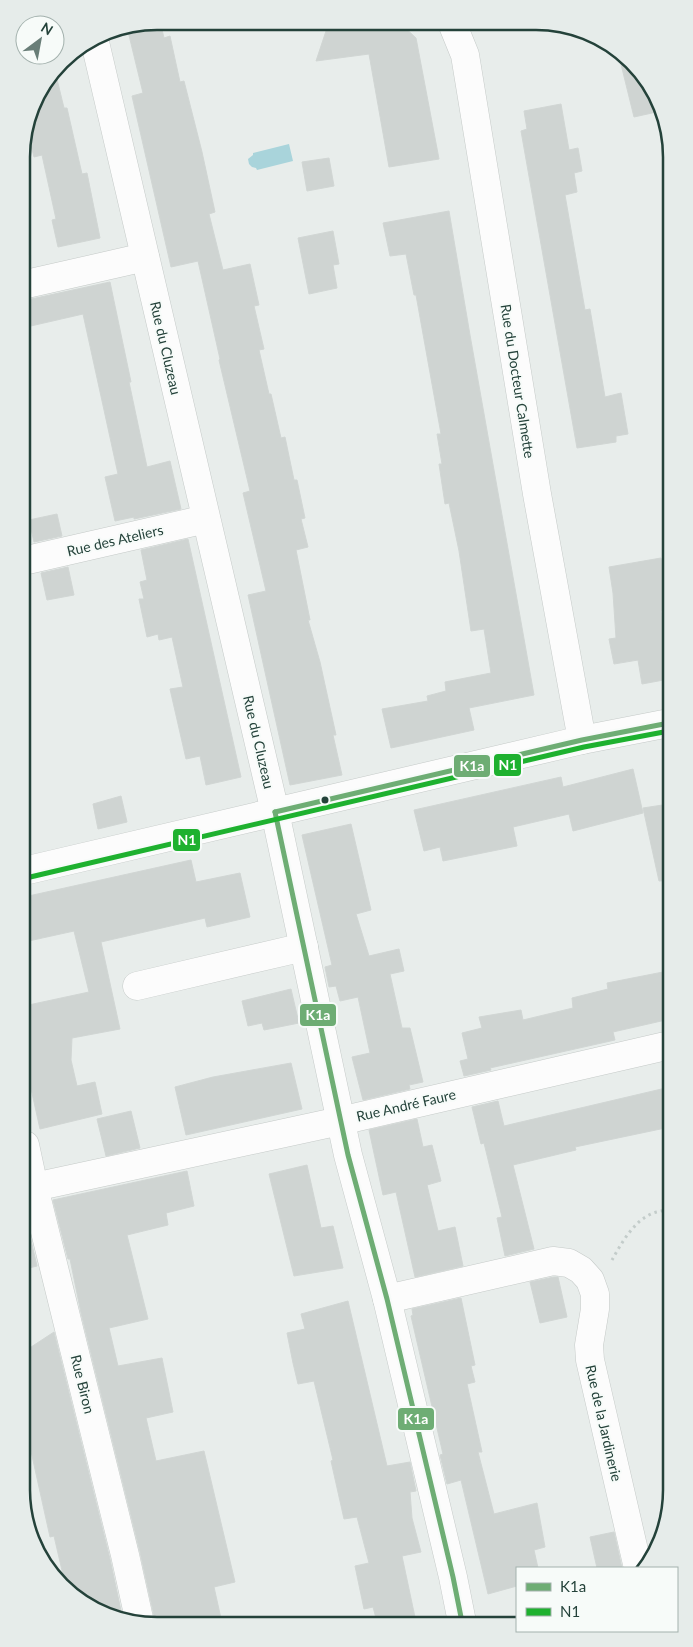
<svg xmlns="http://www.w3.org/2000/svg" width="693" height="1647" font-family="Lato,sans-serif">
	<style>
		.water { fill: #a9d4db }
		.building { fill: #cfd4d2; stroke: #d1d6d4 }
		.lines { fill: none; stroke-linecap: round; stroke-linejoin: round }
		.minor-casing { stroke: #c5cac8; stroke-width: 29 }
		.path { stroke: #c3ccca; stroke-width: 3; stroke-dasharray: 2.5 4; stroke-linecap: butt }
		.minor { stroke: #fcfcfc; stroke-width: 28 }
		.bus-1-casing { stroke: #f7fbf9; stroke-width: 9 }
		.bus-2-casing { stroke: #f7fbf9; stroke-width: 9 }
		.bus-1 { stroke: #6ead74; stroke-width: 5 }
		.bus-2 { stroke: #1eb12f; stroke-width: 5 }
		.bus-dot { fill: #24423a; stroke: #f7fbf9; stroke-width: 2 }
		.labels { text-anchor: middle; dominant-baseline: central; stroke-width: 4; stroke-linejoin: round; paint-order: stroke }
		.street-label { font-size: 14px; fill: #24423a; stroke: #f7fbf9 }
		.rim { fill: none; stroke: #24423a; stroke-width: 2.5 }
		.line-badge { stroke: #f7fbf9; stroke-width: 2 }
		.badge-label { font-size: 14px; text-anchor: middle; font-weight: bold; fill: #fff }
	</style>
	<rect width="100%" height="100%" fill="#e8edeb"/>
	<polygon class="water" points="289,144 293,161 257,170 256,168 252,167 249,164 248,159 253,155 253,153"/>
	<g class="building">
		<polygon points="157,21 160,21 164,38 170,36 180,82 184,81 202,152 215,212 209,214 223,270 250,264 259,305 254,306 264,349 259,350 269,394 271,394 281,438 285,437 294,480 297,480 305,518 301,519 308,547 296,550 310,620 308,620 320,662 336,735 333,735 342,775 290,785 248,595 266,591 243,493 250,491 219,360 220,359 198,261 171,267 132,96 143,93 127,27"/>
		<polygon points="329,22 400,23 416,38 439,159 389,167 369,54 316,61"/>
		<polygon points="618,52 626,55 661,111 634,117"/>
		<polygon points="55,71 64,108 67,108 82,174 87,173 100,238 58,247 52,220 56,219 42,155 34,157 27,129 35,96"/>
		<polygon points="561,104 569,150 578,148 582,171 574,173 577,192 565,195 585,310 590,309 605,397 621,393 628,434 616,436 616,442 577,448 521,131 527,129 524,111"/>
		<polygon points="329,158 334,186 307,191 302,162"/>
		<polygon points="449,211 470,335 534,695 469,708 474,730 391,748 382,709 428,701 427,696 446,691 445,682 491,673 484,629 471,631 459,551 449,503 445,504 439,464 442,464 437,434 441,434 416,295 414,295 406,254 390,256 383,223"/>
		<polygon points="333,231 339,264 333,265 337,288 309,294 298,238"/>
		<polygon points="110,282 131,382 129,382 147,467 170,461 181,509 134,519 134,517 115,521 105,477 118,474 83,314 22,328 22,301"/>
		<polygon points="57,514 62,536 34,542 29,520"/>
		<polygon points="188,539 241,777 206,785 200,756 186,759 170,689 183,687 172,637 159,640 158,634 147,637 139,599 144,599 140,582 147,580 141,550"/>
		<polygon points="661,558 669,602 669,610 661,611 669,653 669,679 642,684 638,660 614,664 609,639 616,638 613,593 609,567"/>
		<polygon points="68,567 74,595 47,600 41,573"/>
		<polygon points="633,769 643,813 573,831 569,814 513,827 517,846 443,861 440,847 424,851 414,810 561,777 563,787"/>
		<polygon points="121,796 127,822 98,829 93,804"/>
		<polygon points="669,804 670,880 659,881 643,808"/>
		<polygon points="351,824 371,910 356,914 369,956 399,949 404,971 390,974 402,1028 410,1028 423,1082 409,1085 410,1089 363,1100 352,1057 370,1053 358,997 340,1001 336,986 329,987 325,967 332,965 302,835"/>
		<polygon points="191,860 196,882 240,873 250,917 207,927 205,918 101,942 120,1029 72,1038 71,1060 77,1086 95,1082 102,1114 40,1129 24,1057 24,1006 89,992 74,931 24,942 24,897"/>
		<polygon points="663,972 666,984 670,984 670,1019 613,1032 615,1040 490,1068 491,1070 464,1076 460,1061 468,1059 462,1033 482,1028 479,1017 521,1010 523,1020 573,1008 572,998 608,989 607,983"/>
		<polygon points="291,989 299,1023 264,1030 262,1023 248,1026 242,1001"/>
		<polygon points="291,1063 302,1109 186,1135 175,1087 213,1077"/>
		<polygon points="670,1087 670,1127 575,1147 576,1150 513,1165 534,1249 505,1256 497,1218 502,1217 484,1143 481,1144 472,1107 498,1101 504,1126"/>
		<polygon points="131,1111 140,1148 106,1156 97,1119"/>
		<polygon points="417,1119 423,1147 432,1145 441,1181 427,1185 438,1231 455,1227 463,1266 415,1277 396,1192 383,1195 369,1130"/>
		<polygon points="307,1165 321,1228 333,1226 343,1268 294,1276 269,1174"/>
		<polygon points="187,1171 194,1206 166,1213 168,1225 127,1235 148,1319 109,1328 118,1366 162,1358 173,1412 146,1418 156,1461 204,1451 235,1582 214,1587 222,1623 171,1623 170,1616 155,1620 140,1552 81,1313 70,1259 68,1259 53,1200"/>
		<polygon points="25,1215 37,1266 25,1269"/>
		<polygon points="554,1277 558,1277 567,1317 540,1323 530,1282"/>
		<polygon points="461,1298 475,1365 471,1366 475,1382 467,1384 482,1452 478,1452 494,1514 537,1503 545,1547 534,1550 538,1568 517,1568 517,1586 488,1594 461,1480 447,1484 440,1455 443,1454 411,1316 413,1315 412,1309"/>
		<polygon points="348,1301 387,1466 410,1462 416,1491 410,1492 412,1518 421,1552 402,1556 416,1622 377,1622 373,1607 364,1609 355,1566 369,1563 357,1517 344,1519 331,1461 333,1460 314,1381 298,1384 293,1363 287,1333 305,1329 301,1314"/>
		<polygon points="54,1332 110,1559 123,1620 67,1592 54,1536 50,1537 25,1424 25,1351"/>
		<polygon points="614,1532 622,1568 597,1568 590,1537"/>
	</g>
	<g class="lines">
		<g class="minor-casing">
			<g id="minor">
				<polyline points="452,23 465,55 537,494 582,740"/>
				<polyline points="94,38 275,812 348,1155 387,1299 453,1577 462,1622"/>
				<polyline points="22,285 145,257"/>
				<polyline points="23,561 206,519"/>
				<polyline points="24,871 582,740 669,723"/>
				<polyline points="137,986 304,947"/>
				<polyline points="25,1145 34,1187 125,1555 140,1623"/>
				<polyline points="25,1189 340,1121 670,1045"/>
				<polyline points="387,1299 553,1261 569,1263 581,1270 590,1280 595,1294 595,1309 589,1345 590,1360 638,1568"/>
			</g>
		</g>
		<path class="path" d="M612 1260C621 1244 633 1222 651 1214 657 1211 664 1211 671 1209"/>
		<use href="#minor" class="minor"/>
		<g class="bus-1-casing">
			<g id="bus-1">
				<polyline points="275,812 348,1155 387,1299 453,1577 462,1622"/>
				<polyline points="275,812 582,740 669,723"/>
			</g>
		</g>
		<g class="bus-2-casing">
			<polyline id="bus-2" points="26,878 584,747 669,731"/>
		</g>
		<use href="#bus-1" class="bus-1"/>
		<use href="#bus-2" class="bus-2"/>
	</g>
	<circle class="bus-dot" cx="325" cy="800" r="4.5"/>
	<g class="labels">
		<g class="street-label">
			<text transform="translate(166 348) rotate(77)">Rue du Cluzeau</text>
			<text transform="translate(518 381) rotate(81)">Rue du Docteur Calmette</text>
			<text transform="translate(115 540) rotate(-13)">Rue des Ateliers</text>
			<text transform="translate(259 742) rotate(77)">Rue du Cluzeau</text>
			<text transform="translate(406 1105) rotate(-13)">Rue André Faure</text>
			<text transform="translate(83 1384) rotate(76)">Rue Biron</text>
			<text transform="translate(604 1423) rotate(77)">Rue de la Jardinerie</text>
		</g>
	</g>
	<path d="M0 0H693V1647H0ZM157 30H536A127 127 0 0 1 663 157V1490A127 127 0 0 1 536 1617H157A127 127 0 0 1 30 1490V157A127 127 0 0 1 157 30Z" fill="#e6ecea" fill-rule="evenodd"/>
	<path class="rim" d="M157 30H536A127 127 0 0 1 663 157V1490A127 127 0 0 1 536 1617H157A127 127 0 0 1 30 1490V157A127 127 0 0 1 157 30Z"/>
	<g class="line-badge">
		<rect x="493" y="753" width="29" height="24" rx="5" fill="#1eb12f"/>
		<rect x="453" y="754" width="38" height="24" rx="5" fill="#6ead74"/>
		<rect x="172" y="828" width="29" height="24" rx="5" fill="#1eb12f"/>
		<rect x="299" y="1003" width="38" height="24" rx="5" fill="#6ead74"/>
		<rect x="397" y="1407" width="38" height="24" rx="5" fill="#6ead74"/>
	</g>
	<g class="badge-label">
		<text x="508" y="770">N1</text>
		<text x="472" y="771">K1a</text>
		<text x="187" y="845">N1</text>
		<text x="318" y="1020">K1a</text>
		<text x="416" y="1424">K1a</text>
	</g>
	<rect x="516" y="1567" width="162" height="65" fill="#f7fbf9" stroke="#a3b1ad"/>
	<rect x="526" y="1583" width="25" height="8" fill="#6ead74" stroke="#a3b1ad"/>
	<text x="560" y="1592" font-size="15" fill="#24423a">K1a</text>
	<rect x="526" y="1608" width="25" height="8" fill="#1eb12f" stroke="#a3b1ad"/>
	<text x="560" y="1617" font-size="15" fill="#24423a">N1</text>
	<g transform="translate(40 40) rotate(32)"><circle r="24" fill="#f7fbf9" stroke="#a3b1ad"/>
	<path d="M0-4L9 19L0 12L-9 19Z" fill="#697e78"/>
	<text y="-8" font-size="14" font-weight="bold" text-anchor="middle" fill="#24423a">N</text>
	</g>
</svg>
